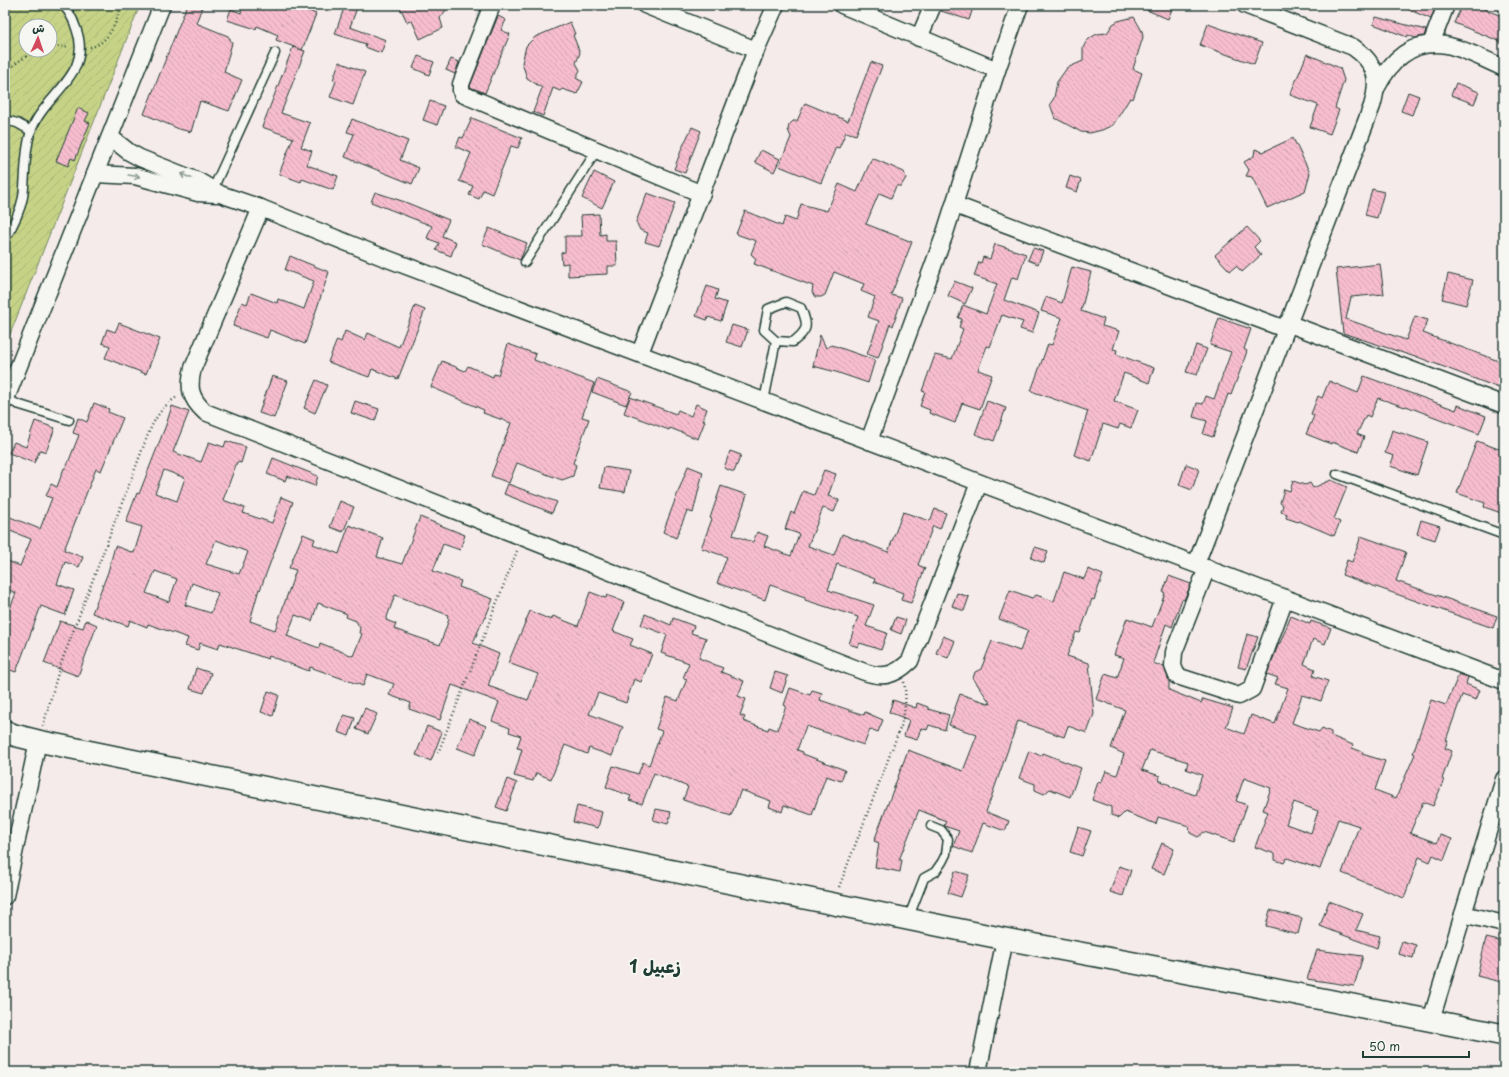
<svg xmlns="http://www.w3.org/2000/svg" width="1509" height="1077" font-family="'Playpen Sans','Playpen Sans Arabic',sans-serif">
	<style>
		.garden { fill: url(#garden-furrows); stroke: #72885e; fill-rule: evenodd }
		.building { fill: url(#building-back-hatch); stroke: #1f3d34; fill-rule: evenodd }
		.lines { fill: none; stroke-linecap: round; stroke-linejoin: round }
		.service-casing { stroke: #1f3d34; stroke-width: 11 }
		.minor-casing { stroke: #1f3d34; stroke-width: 19 }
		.tertiary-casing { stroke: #1f3d34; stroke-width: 24 }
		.path { stroke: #1f3d34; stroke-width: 2.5; stroke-dasharray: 1 3; stroke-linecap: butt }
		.service { stroke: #f6f6f2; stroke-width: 8 }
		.minor { stroke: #f6f6f2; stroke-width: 16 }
		.tertiary { stroke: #f6f6f2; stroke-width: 21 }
		.oneway { stroke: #8a9a93 }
		.labels { text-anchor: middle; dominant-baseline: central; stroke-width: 4; stroke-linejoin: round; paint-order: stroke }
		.district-label { font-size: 17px; font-weight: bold; fill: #1f3d34; stroke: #f6f6f2 }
	</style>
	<defs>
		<pattern id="garden-furrows" width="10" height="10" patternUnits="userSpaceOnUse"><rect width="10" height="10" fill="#c6d387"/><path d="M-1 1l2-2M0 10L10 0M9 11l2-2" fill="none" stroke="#aab675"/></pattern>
		<pattern id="building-back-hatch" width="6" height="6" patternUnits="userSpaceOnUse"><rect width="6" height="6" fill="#f7bdcf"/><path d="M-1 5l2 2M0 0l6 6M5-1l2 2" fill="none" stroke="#d3a3b2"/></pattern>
	</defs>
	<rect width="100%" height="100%" fill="#f6ebeb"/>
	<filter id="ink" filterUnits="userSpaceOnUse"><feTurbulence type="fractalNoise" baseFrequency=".025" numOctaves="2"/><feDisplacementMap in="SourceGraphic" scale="8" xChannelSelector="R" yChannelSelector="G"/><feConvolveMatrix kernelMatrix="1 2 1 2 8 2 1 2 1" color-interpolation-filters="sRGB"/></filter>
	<g filter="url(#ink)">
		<path class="garden" d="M5 5H140L5 347ZM26 26H50V50H26Z"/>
		<g class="building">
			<polygon points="187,5 203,5 196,23 228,36 232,43 224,72 242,80 229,111 200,101 191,132 179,129 144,114"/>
			<polygon points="243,5 294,5 316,14 302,50 276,40 278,35 257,26 256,29 227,20 231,9 241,13"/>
			<polygon points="345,5 358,5 350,27 386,40 381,53 365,47 366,44 335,34"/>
			<polygon points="399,5 450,5 440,18 443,28 420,39 412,21 407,22"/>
			<polygon points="942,5 974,5 969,20 941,11"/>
			<polygon points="1135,5 1163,5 1172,9 1168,19"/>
			<polygon points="1398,5 1436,5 1431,19"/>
			<polygon points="1462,5 1474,5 1504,17 1504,43 1454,23"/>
			<polygon points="498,16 506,20 501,30 510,34 485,93 470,87 470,86"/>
			<polygon points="1134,17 1142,31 1143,37 1133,69 1142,73 1133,99 1130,98 1113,125 1102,130 1090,133 1081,132 1055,118 1050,104 1054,98 1057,82 1067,68 1083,61 1083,48 1086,42 1090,38 1097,34 1107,33 1113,24 1118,21"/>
			<polygon points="1376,17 1395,22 1426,30 1424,36 1415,38 1408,35 1407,37 1373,24"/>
			<polygon points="570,22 575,34 573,35 580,53 576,63 580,70 576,78 583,82 577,94 562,89 560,91 553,88 543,116 533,112 542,88 527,78 522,63 526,46 535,37"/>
			<polygon points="1208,24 1262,43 1254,64 1200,45"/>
			<polygon points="293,47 305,51 281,113 310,123 301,147 312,151 307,165 338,176 333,190 302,179 301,182 279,174 293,138 262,127"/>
			<polygon points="1307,54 1340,68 1344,80 1335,108 1339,110 1330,134 1310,127 1318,105 1290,95"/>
			<polygon points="418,56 434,62 429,75 413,68"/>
			<polygon points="451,59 459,62 455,74 446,70"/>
			<polygon points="339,62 365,72 353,105 330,97 336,81 333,80"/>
			<polygon points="871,62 882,66 856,135 846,132 839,148 836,147 821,183 779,166 791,137 788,130 789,125 793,121 797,121 805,103 848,121"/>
			<polygon points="1456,83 1479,92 1474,104 1451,95"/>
			<polygon points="1408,92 1419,96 1412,115 1401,111"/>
			<polygon points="430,101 444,106 437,125 423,120"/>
			<polygon points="78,108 89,113 85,121 90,123 75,160 71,158 68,166 56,161"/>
			<polygon points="472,118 522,138 518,148 511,146 492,194 483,190 479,199 469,195 473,186 459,181 471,153 456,147 460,137 463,138"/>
			<polygon points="352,119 408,141 400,160 419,168 412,184 345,157 354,134 347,132"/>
			<polygon points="692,127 701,131 685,173 674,169 682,148"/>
			<polygon points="1293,138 1310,173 1305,191 1267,208 1252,177 1246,176 1249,170 1244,162 1254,156 1255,149 1263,152"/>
			<polygon points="761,150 780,159 774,172 755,162"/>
			<polygon points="872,158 904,172 906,178 901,186 896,186 891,198 879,193 866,224 912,242 891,295 902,298 893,326 890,324 878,358 867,354 879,321 868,317 875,297 861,291 864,284 834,272 825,295 821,297 815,297 812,292 813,286 754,264 756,259 751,254 756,241 736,234 745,211 782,226 785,217 796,221 801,204 827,211 839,184 857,192"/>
			<polygon points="594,172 614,182 602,208 582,198"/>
			<polygon points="1070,176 1081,180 1077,192 1066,188"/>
			<polygon points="1372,189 1384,192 1377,218 1365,215"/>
			<polygon points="375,192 405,202 449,220 442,236 456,242 451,256 436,250 439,243 427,238 432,226 371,202"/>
			<polygon points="647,193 675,203 659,246 645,242 648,233 640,230 636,222"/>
			<polygon points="599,214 600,235 606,234 606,241 616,241 617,266 608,266 608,274 568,276 568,263 562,264 561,253 565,252 565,236 582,236 581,215"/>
			<polygon points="1247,227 1260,241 1254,247 1261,255 1242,272 1236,266 1230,271 1215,255"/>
			<polygon points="489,228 527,243 520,260 482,244"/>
			<polygon points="995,244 1026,254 1018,279 1012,277 1004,300 1039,313 1032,333 1020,329 1023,322 1002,315 990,347 987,346 978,370 992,375 980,409 962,403 955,423 929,413 930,410 920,406 925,392 922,391 935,355 952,359 963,329 959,327 962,319 958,318 963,305 986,314 997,284 974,276 979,262 981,263 983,257 990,259"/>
			<polygon points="1033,248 1043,251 1038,264 1028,260"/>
			<polygon points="290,256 329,272 305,344 270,330 267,338 233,326 242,302 247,304 251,293 277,303 278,299 304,309 314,281 285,270"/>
			<polygon points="1380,264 1384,294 1351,297 1346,319 1406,340 1415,316 1428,320 1423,333 1504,363 1504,390 1415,356 1415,357 1343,333 1336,269"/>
			<polygon points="1072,267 1091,272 1081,311 1104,319 1102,326 1119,331 1113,349 1117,350 1116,354 1154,368 1149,383 1124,373 1114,401 1138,410 1131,428 1120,424 1118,429 1103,424 1091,461 1074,455 1088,411 1031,391 1048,344 1052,345 1062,318 1041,311 1046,297 1062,303"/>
			<polygon points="1448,274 1473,280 1466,305 1442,299"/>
			<polygon points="954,281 972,288 965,304 948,296"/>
			<polygon points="707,286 718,290 715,299 727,303 721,321 708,317 707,320 696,316"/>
			<polygon points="415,306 425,310 398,379 372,369 369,377 328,362 337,340 341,342 345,331 365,340 368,333 399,347"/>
			<polygon points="1219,318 1251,329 1244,349 1247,351 1242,366 1231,395 1228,394 1213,437 1203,434 1207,421 1193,417 1197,403 1203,404 1206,396 1214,399 1231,352 1210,345"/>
			<polygon points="119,323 160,339 146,374 105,358 110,346 102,343 107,329 115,332"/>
			<polygon points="732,325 748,330 742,347 726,342"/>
			<polygon points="820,335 826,348 832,345 875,360 868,383 836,372 813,366"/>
			<polygon points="508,344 536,354 534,360 594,383 582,417 589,419 573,463 576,465 573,476 562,480 517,463 509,483 491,476 511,423 483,413 484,410 431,387 442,361 465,371 468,366 493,377 494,374 498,375"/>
			<polygon points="1196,345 1207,349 1197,375 1186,372"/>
			<polygon points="272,376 288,381 274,418 259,413"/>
			<polygon points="1364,376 1456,410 1458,405 1486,416 1479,434 1406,406 1405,407 1378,398 1370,417 1366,415 1357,434 1364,437 1358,452 1332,442 1331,444 1306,434 1314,416 1311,414 1318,396 1322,398 1329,381 1358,393"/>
			<polygon points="597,379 632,392 626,405 592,392"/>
			<polygon points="316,380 327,385 315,413 304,408"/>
			<polygon points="630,397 676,414 678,410 691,416 696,404 707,409 703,420 705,421 698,439 670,428 669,430 624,413"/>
			<polygon points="355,401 379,409 375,421 351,413"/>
			<polygon points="987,401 1006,408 994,441 975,434"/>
			<polygon points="94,403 109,409 108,412 123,418 101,471 96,469 64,550 83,557 79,567 65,562 57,584 74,590 65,615 41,606 16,672 5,668 5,621 16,593 5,588 5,560 20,566 31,539 5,529 5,515 40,529 52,498 46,496 51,484 57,487 64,468 66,468 79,435 73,433 78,418 87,422"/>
			<path d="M172 406 189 412 173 452 201 462 209 442 224 447 226 441 246 447 241 463 237 462 223 500 245 508 243 513 272 523 281 497 293 502 260 590 259 589 250 621 275 630 296 570 289 568 303 534 315 539 313 544 339 554 349 525 383 538 377 557 402 564 420 517 465 535 460 550 443 544 433 571 461 581 459 587 493 599 483 623 482 622 473 643 499 654 488 686 528 700 538 674 508 663 530 611 551 620 553 616 578 626 590 592 606 598 607 595 624 602 613 631 633 639 630 645 652 654 641 682 634 679 626 703 598 693 589 714 623 727 612 756 589 748 587 754 565 745 551 779 536 773 533 781 514 776 522 749 517 748 521 736 509 732 510 728 492 721 499 702 452 685 440 720 409 709 411 703 389 695 394 684 367 674 363 686 310 667 309 671 269 656 268 659 220 643 218 649 200 643 198 650 185 646 188 638 148 624 147 627 130 620 128 626 92 613 108 572 115 546 134 553 142 527 126 522 137 493 139 494 166 425ZM164 470 185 478 177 501 155 493ZM216 540 248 552 239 574 206 564ZM155 571 177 579 169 602 146 593ZM192 583 218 593 211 613 185 605ZM395 595 448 615 447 618 449 619 440 645 394 629 396 624 386 620ZM318 603 347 614 346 617 356 621 360 628 359 633 362 634 353 656 320 643 319 648 287 636 295 615 312 621Z"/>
			<polygon points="35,421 55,428 46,452 40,450 34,463 9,453 14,442 26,447"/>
			<polygon points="1392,430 1428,442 1417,475 1390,466 1394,456 1385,453"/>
			<polygon points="1477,441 1504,451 1504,514 1484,507 1485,503 1457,493"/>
			<polygon points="730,451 741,455 734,472 724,468"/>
			<polygon points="273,458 318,476 315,486 287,476 285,481 267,474"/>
			<polygon points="1186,464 1199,469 1192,490 1179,485"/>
			<polygon points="688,466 703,472 693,513 687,511 676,538 663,532"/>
			<polygon points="604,467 629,471 625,492 600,488"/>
			<polygon points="824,470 836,474 828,496 839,500 834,512 823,508 808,546 834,555 842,534 888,552 903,512 930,521 935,509 946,513 940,529 933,526 918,565 925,568 911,603 901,600 903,593 874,582 875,579 837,564 828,590 874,605 866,626 887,633 881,650 860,643 858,647 849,644 858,617 805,600 805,597 770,585 765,600 717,583 727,557 701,548 712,519 710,518 721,486 747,495 733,535 753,542 757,532 768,536 764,546 791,556 799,534 785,529 791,512 794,514 803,491 814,495"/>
			<polygon points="1331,480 1347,487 1334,519 1340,522 1334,536 1299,521 1298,522 1286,518 1287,514 1281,512 1283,505 1280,503 1284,489 1290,491 1293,481 1305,485 1310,483 1313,488"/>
			<polygon points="508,484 557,502 552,513 504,494"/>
			<polygon points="340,501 354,507 343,532 330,527"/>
			<polygon points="1421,520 1440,526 1435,540 1417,534"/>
			<polygon points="1361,536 1406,552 1396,581 1497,616 1493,628 1342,575 1347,560 1352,562"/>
			<polygon points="1035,547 1048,551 1044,563 1031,558"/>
			<polygon points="1088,569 1103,575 1094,600 1092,599 1080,633 1076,632 1067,656 1089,663 1094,714 1087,733 1068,726 1064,737 1018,721 986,812 1009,821 1005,831 983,823 972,853 953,846 959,831 944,826 946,821 919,810 899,860 902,860 900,872 875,867 879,843 874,841 908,750 963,771 977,735 949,725 960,694 991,704 973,678 975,672 981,669 992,641 1020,651 1028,630 999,619 1010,590 1032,598 1036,595 1054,601 1064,572 1084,579"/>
			<path d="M1169 576 1191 584 1184 600 1182 599 1172 627 1166 624 1153 663 1164 667 1169 681V690L1201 703 1203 699 1233 708 1226 727 1244 734 1251 715 1275 724 1288 688 1275 684 1278 678 1267 674 1279 643H1280L1291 616 1310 624 1311 621 1331 628 1325 644 1313 639 1304 664 1315 669 1313 676 1328 681 1321 701 1302 695 1292 723 1319 732 1322 728 1331 732V736L1353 745 1352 748 1363 752 1362 754 1385 761 1375 790 1396 798 1415 754 1413 753 1431 700 1446 705 1459 674 1468 677 1466 684 1480 690 1476 700 1462 695 1446 740H1448L1445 748 1452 751 1442 779 1444 780 1433 806 1423 802 1410 833 1437 843 1440 835 1452 839 1444 860 1433 855 1430 862 1419 857 1404 898 1342 873 1359 826 1338 819 1320 869 1287 858 1284 863 1275 860V854L1255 847 1268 812 1263 810 1271 788 1244 778 1236 801 1247 805 1234 842 1204 832 1198 837 1190 833 1189 826 1158 817 1156 824 1125 812 1119 818 1111 815V807L1092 800 1098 782 1101 783 1106 771 1117 775 1124 754 1111 748 1125 710 1096 699 1105 674 1117 678 1124 658 1114 655 1127 618 1152 627 1165 593 1163 592ZM1150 750 1188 762 1186 769 1202 775 1195 795 1170 786V785L1159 780 1160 776 1142 770ZM1294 802 1318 811 1311 833 1286 824Z"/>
			<polygon points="957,593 969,597 964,611 952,606"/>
			<polygon points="645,614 671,625 673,618 694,626 691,633 706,638 699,658 723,668 721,672 744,681 738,696 746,699 740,715 745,717 743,721 768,730 769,727 777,730 786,706 784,705 790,688 810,695 812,690 822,693 820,700 864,715 865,712 883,720 878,732 870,729 864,745 806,726 797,750 803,752 803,754 845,770 841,781 826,776 812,815 784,805 782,812 769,807 771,801 741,790 731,816 683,800 688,787 654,773 642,804 629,800 631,796 606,787 613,766 638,774 643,762 649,765 662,731 656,729 667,697 678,701 687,679 683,678 689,663 661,653 667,635 641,625"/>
			<polygon points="896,617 906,620 901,634 891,630"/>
			<polygon points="86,620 97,625 78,676 44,663 60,621 83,628"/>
			<polygon points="1247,634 1258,637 1246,669 1238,667"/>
			<polygon points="943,636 955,641 948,658 936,653"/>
			<polygon points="196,668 211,673 204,693 190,689"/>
			<polygon points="775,672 788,676 782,693 770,688"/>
			<polygon points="268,691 279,695 273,716 261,712"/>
			<polygon points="893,700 916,708 917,703 928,707 928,709 949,715 945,730 929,725 927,730 921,728 917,740 904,736 909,720 889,712"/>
			<polygon points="365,708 377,714 368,734 356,729"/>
			<polygon points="344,715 355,718 349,736 338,732"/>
			<polygon points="469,719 486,726 475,755 457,748"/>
			<polygon points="427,726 442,732 431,761 416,755"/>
			<polygon points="1029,751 1042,756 1043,753 1081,768 1070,797 1050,789 1044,794 1035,790 1035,784 1019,778"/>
			<polygon points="507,779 517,783 506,811 496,807"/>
			<polygon points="577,806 602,812 598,828 573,822"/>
			<polygon points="656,809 671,812 668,824 653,820"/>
			<polygon points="1078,827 1091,831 1082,856 1070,852"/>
			<polygon points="1162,843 1174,849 1164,874 1151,869"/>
			<polygon points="1119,866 1131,870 1123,896 1110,892"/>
			<polygon points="955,871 969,875 961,897 948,893"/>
			<polygon points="1329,901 1363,914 1356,930 1380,936 1377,948 1320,926"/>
			<polygon points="1270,910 1302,918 1298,934 1266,926"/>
			<polygon points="1486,938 1504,942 1504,971 1501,982 1477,976"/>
			<polygon points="1402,941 1416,945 1413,958 1398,954"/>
			<polygon points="1317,950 1363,956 1354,986 1307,979"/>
		</g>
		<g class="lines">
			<g class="service-casing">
				<g id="service">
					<polyline points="5,120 17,123 31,131"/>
					<polyline points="213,189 275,53"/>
					<path d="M5 239C13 226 20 212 23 197 26 175 24 152 31 131 45 93 94 75 76 28 73 19 69 10 62 5"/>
					<polyline points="525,262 597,150"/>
					<polyline points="6,398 17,404 69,420"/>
					<path d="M764 401 776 341 793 342C808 330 809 326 801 308L786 302 768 309 764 330 776 341"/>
					<polyline points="1337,474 1504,535"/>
					<polyline points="908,919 924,878 935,872 942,862 946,854 948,839 941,830 931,826"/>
				</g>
			</g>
			<g class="minor-casing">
				<g id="minor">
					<polyline points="492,5 461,84 461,91 462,94 702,194"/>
					<polyline points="645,5 756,50"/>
					<polyline points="842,5 997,70"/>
					<polyline points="919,38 933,5"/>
					<polyline points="1431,44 1446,5"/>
					<path d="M1377 87C1391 60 1413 39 1446 45 1466 49 1485 60 1504 68"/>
					<polyline points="110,137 129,152 140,158 198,181 220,194 261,208 380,256 1504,681"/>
					<polyline points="95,174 135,176 198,193 216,194"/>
					<polyline points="955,205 1285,329"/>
					<path d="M261 208 193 368C188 388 190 398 205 412L862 671C883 679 894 676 910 661L979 483"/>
					<polyline points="1287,323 1504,405"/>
					<polyline points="640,353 756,50 776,5"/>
					<polyline points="5,401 162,5"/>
					<polyline points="869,441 944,236 997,70 1020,5"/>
					<path d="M1196 564 1372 106C1380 79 1377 64 1353 47L1245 5"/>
					<polyline points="1207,568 1174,652 1173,666 1177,676 1239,696 1252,689 1285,598"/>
					<polyline points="5,896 38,741"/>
					<polyline points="1463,914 1504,924"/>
					<polyline points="1431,1020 1504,779"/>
					<polyline points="978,1072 1005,939"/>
				</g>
			</g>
			<g class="tertiary-casing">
				<polyline id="tertiary" points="5,731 14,735 38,741 1005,939 1236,982 1504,1035"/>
			</g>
			<g class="path">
				<path d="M90 47C108 45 118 20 121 5"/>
				<polyline points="50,48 56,46 69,47"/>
				<path d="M5 75C14 62 29 54 43 50"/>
				<path d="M43 726 60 666 149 432C156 416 163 406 177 397"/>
				<polyline points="438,753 517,551"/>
				<path d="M839 887 901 726C905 711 907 698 904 682"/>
			</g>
			<use href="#service" class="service"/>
			<use href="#minor" class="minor"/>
			<use href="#tertiary" class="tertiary"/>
		</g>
		<defs><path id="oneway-shaft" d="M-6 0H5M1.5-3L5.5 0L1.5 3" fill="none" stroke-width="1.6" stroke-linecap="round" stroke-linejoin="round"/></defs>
		<g class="oneway">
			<use href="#oneway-shaft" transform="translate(134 176) rotate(9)"/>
			<use href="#oneway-shaft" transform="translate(186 176) rotate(-158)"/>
		</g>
	</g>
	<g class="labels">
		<g class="district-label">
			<text x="655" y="966">زعبيل 1</text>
		</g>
	</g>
	<rect width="1509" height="1077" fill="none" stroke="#f6f6f2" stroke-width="20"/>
	<rect x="10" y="10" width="1489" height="1057" fill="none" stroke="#1f3d34" stroke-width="1.5" filter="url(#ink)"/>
	<g transform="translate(38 38) rotate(3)"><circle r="19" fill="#f6f6f2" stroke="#a0aca6"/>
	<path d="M0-3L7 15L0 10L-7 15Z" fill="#d1495b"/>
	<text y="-6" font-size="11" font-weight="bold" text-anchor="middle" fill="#1f3d34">ش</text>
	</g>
	<path d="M1363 1051v6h106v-6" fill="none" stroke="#1f3d34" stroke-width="2"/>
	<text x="1369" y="1051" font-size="12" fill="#1f3d34" stroke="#f6f6f2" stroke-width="3" paint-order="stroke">50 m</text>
</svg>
